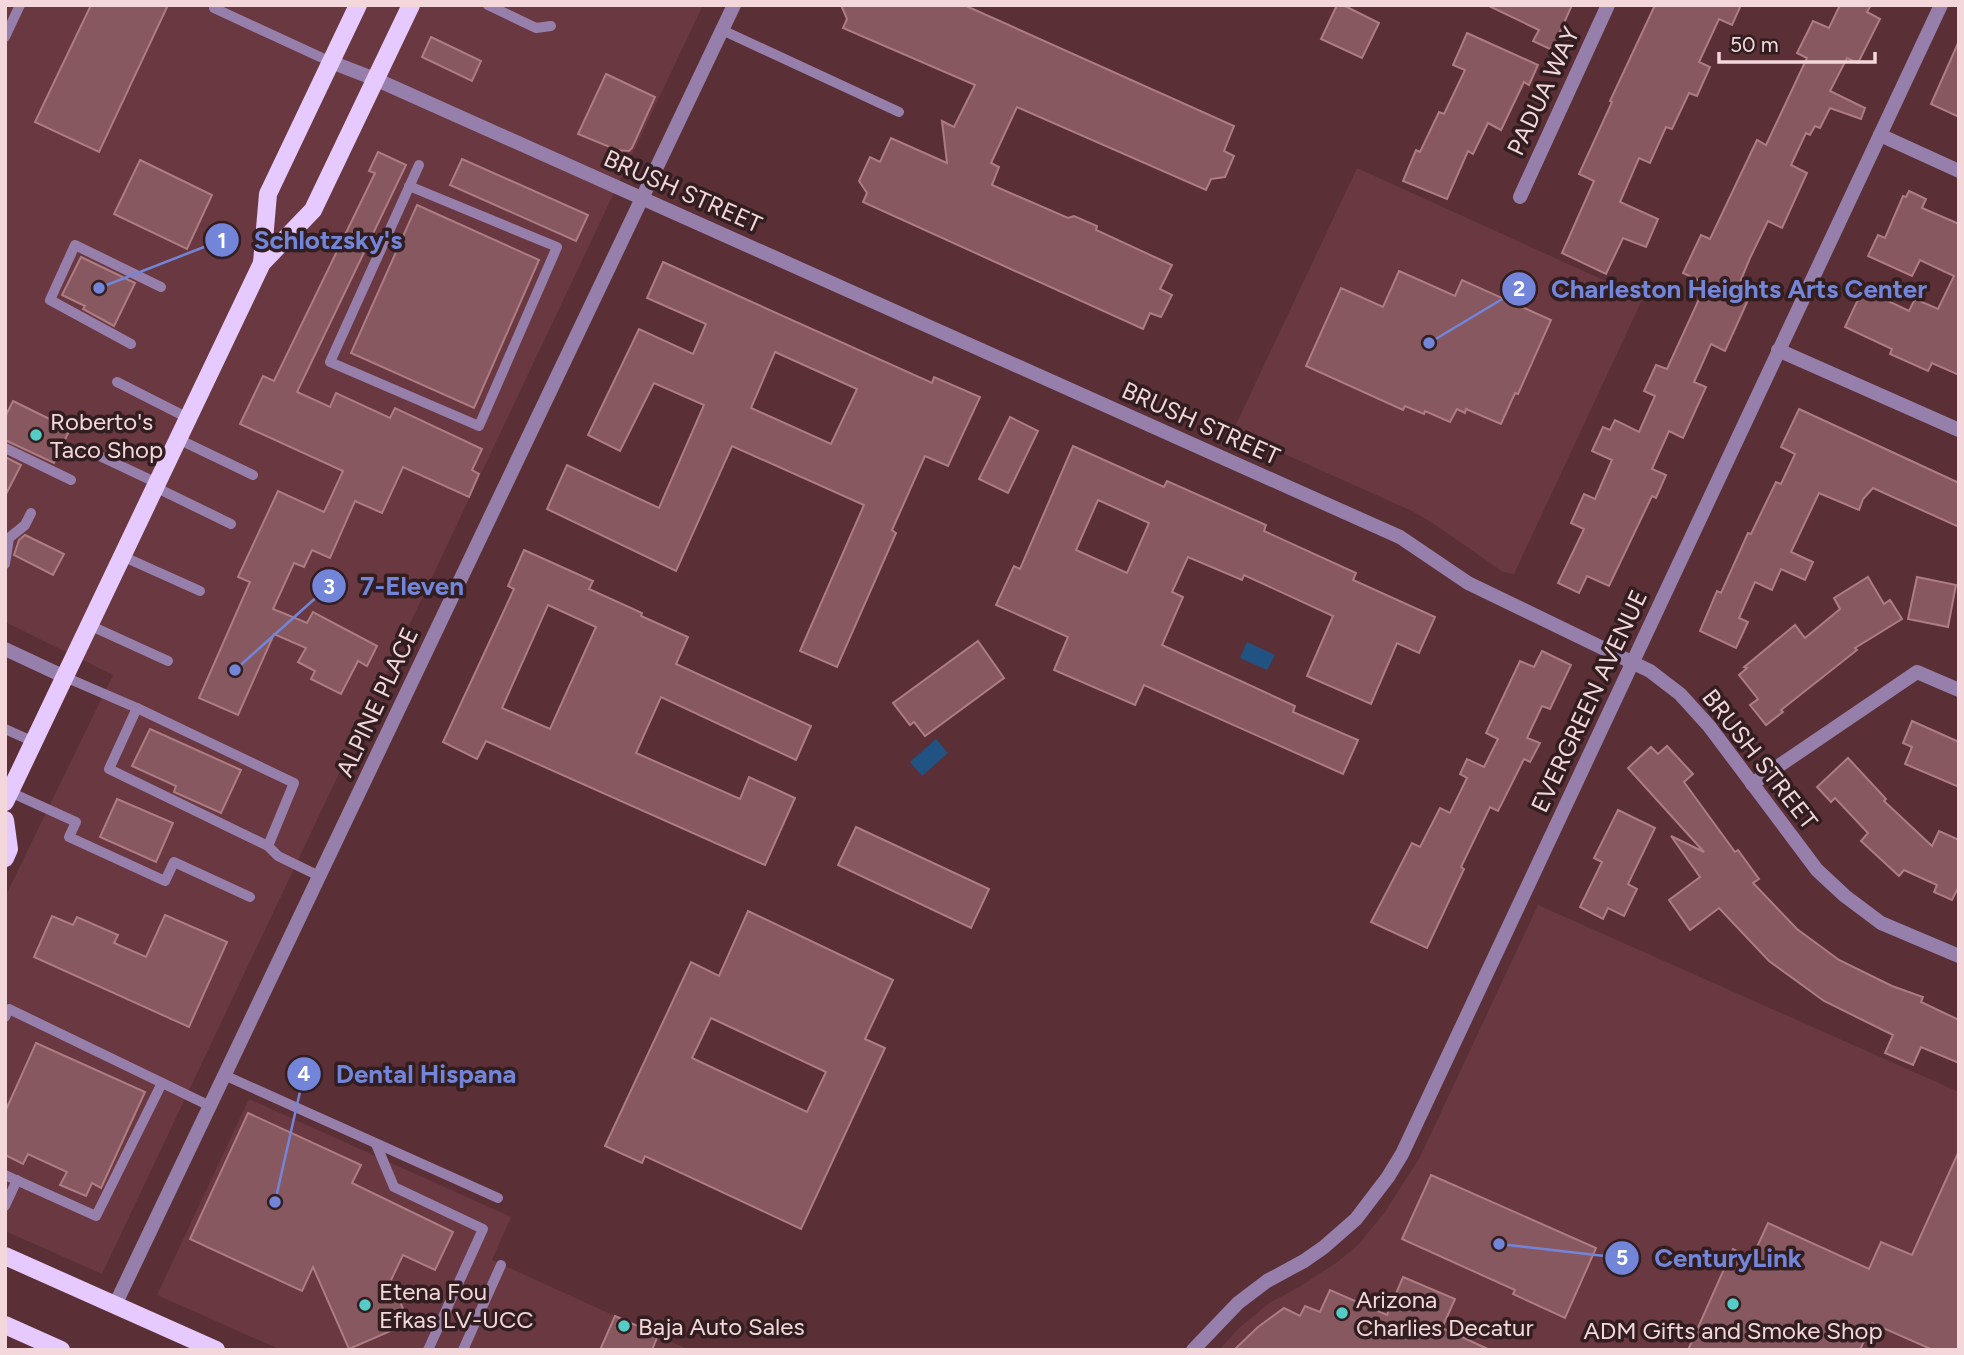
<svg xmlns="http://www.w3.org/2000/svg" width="1964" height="1355" font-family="Figtree,sans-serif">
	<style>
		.built { fill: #6a3840 }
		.water { fill: #205382 }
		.building { fill: #87585f; stroke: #ae7c83; stroke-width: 2; fill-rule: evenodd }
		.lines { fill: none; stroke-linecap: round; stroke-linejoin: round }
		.lane { stroke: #977fab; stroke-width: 10 }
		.street { stroke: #977fab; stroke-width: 14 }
		.primary { stroke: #e6c9fe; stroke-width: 18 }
		.poi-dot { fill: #54cdc6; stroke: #321e21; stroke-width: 2.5 }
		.labels { text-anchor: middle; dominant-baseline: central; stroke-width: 7; stroke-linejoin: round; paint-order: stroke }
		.street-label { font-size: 24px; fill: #f3d7da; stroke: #321e21 }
		.poi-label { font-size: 24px; fill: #f3d7da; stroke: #321e21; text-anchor: start }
		.leader { fill: none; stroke: #7385d9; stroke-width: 2.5 }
		.callout-dot { fill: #7385d9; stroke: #321e21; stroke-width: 2.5 }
		.mark-label { font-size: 21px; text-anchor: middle; font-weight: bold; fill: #fff }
		.callout-label { font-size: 26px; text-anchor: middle; font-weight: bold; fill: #7385d9; stroke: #321e21; stroke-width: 7; stroke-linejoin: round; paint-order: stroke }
	</style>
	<rect width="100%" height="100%" fill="#5a2f36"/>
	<g class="built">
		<polygon points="5,5 703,5 102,1274 5,1231 5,897 113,675 5,622"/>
		<polygon points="1357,168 1643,298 1514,574 1503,572 1434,524 1412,511 1233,431"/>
		<polygon points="1538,905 1959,1092 1959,1350 1219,1350 1239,1328 1269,1303 1299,1287 1336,1263 1358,1245 1385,1212 1420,1157"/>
		<polygon points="249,1099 511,1217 492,1260 690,1350 281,1350 157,1295"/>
	</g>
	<g class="water">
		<polygon points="1247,642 1275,655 1267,670 1240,658"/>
		<polygon points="936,739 948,753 922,776 910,762"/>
	</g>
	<g class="building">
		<polygon points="91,5 168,5 99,152 35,122"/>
		<polygon points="841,5 964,5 1234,126 1224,151 1234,156 1225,177 1211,179 1206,190 1017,107 991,163 999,167 992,185 1068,218 1074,216 1097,226 1096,230 1172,265 1160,289 1172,295 1161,317 1150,313 1143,329 863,202 867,193 859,181 870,157 880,162 891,138 947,163 942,121 954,127 975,85 843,28 847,19"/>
		<polygon points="1337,5 1343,5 1379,23 1362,58 1321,39"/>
		<polygon points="1487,5 1572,5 1552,50 1533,41 1539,30"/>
		<polygon points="1655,5 1741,5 1732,25 1719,19 1699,62 1710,67 1697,96 1689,93 1672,129 1666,127 1650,163 1639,158 1620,202 1658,219 1646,247 1623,238 1606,274 1562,253 1594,181 1579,174 1612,102 1610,101"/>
		<polygon points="1840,5 1871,5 1867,12 1880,19 1858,63 1847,58 1830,91 1865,108 1861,119 1830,108 1820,128 1815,126 1810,135 1806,133 1791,165 1807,173 1782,228 1768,221 1750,258 1740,282 1753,289 1725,351 1711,344 1694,382 1706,387 1683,438 1669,431 1652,469 1666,475 1656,498 1652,496 1609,586 1587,576 1579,593 1558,583 1584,529 1571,523 1584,494 1595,499 1612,460 1592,451 1603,427 1610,430 1615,420 1639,432 1655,396 1644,391 1656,365 1667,369 1706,284 1683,273 1701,235 1710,239 1757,140 1766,145 1807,58 1797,53 1813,21 1829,28"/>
		<polygon points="1467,33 1538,65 1529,85 1524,82 1501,130 1488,123 1473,154 1468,151 1447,199 1403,181 1416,150 1420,152 1439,112 1444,114 1465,70 1453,65"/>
		<polygon points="431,37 481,61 472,81 422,57"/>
		<polygon points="1959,41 1959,117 1931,104"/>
		<polygon points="606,74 655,97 632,148 629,151 617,150 578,134"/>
		<polygon points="378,152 406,165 297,392 330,407 336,393 390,418 395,408 482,449 472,470 479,474 469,497 403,467 382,513 355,501 330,558 312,550 304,567 294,563 273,609 307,623 313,612 377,646 367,666 358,661 341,694 311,679 315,671 298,662 306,648 274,634 238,715 199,698 250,582 238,577 278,491 324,512 343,471 240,424 263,376 274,381 375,173 369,171"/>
		<polygon points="462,159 588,215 576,241 450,185"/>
		<polygon points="140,160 212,195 187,249 114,214"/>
		<polygon points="1909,191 1926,199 1922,208 1959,224 1959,375 1932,363 1928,371 1890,354 1892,349 1845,327 1863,289 1909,311 1915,299 1938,309 1954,276 1920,260 1912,276 1868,256 1878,235 1885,238 1903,196 1906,197"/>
		<polygon points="417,205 539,260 474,408 351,353"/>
		<polygon points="81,257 135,283 114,326 83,309 85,306 62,295"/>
		<path d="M663 262 932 383 934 377 980 397 948 466 925 456 892 530 896 533 837 667 800 651 864 505 732 446 676 571 547 509 567 465 659 508 704 405 654 383 620 451 588 435 639 329 693 354 706 324 647 298ZM775 352 857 389 831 444 751 408Z"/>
		<polygon points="1399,271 1455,296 1462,280 1551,320 1518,394 1515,393 1501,424 1466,409 1465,413 1457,409 1450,422 1425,411 1424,414 1405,406 1403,410 1306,366 1341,288 1383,307"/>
		<polygon points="13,401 70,429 54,463 5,440 5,417"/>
		<polygon points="1799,409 1959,483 1959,527 1873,488 1863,499 1859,510 1819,493 1791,552 1813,562 1805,580 1781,569 1772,590 1755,582 1739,618 1748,622 1736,648 1700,631 1717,591 1721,593 1748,533 1751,534 1776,482 1781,484 1795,454 1781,447"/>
		<polygon points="1010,417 1038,431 1008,493 979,479"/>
		<path d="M1073 446 1164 487 1167 481 1266 525 1264 531 1356 573 1353 580 1435 617 1419 653 1397 643 1371 704 1307 676 1333 616 1244 575 1242 580 1188 557 1172 592 1183 597 1162 645 1295 706 1293 712 1358 740 1343 774 1144 685 1135 705 1054 670 1068 637 996 605 1014 566 1020 569ZM1098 500 1149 523 1127 573 1076 550Z"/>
		<polygon points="5,457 21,465 5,496"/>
		<polygon points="25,535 64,554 53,575 14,555 19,540"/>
		<path d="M524 550 593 581 589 589 642 613 641 616 688 637 676 664 811 726 796 760 661 697 636 753 740 799 749 777 795 798 765 865 486 741 477 759 443 742 514 589 508 586ZM548 605 596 627 550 729 502 708Z"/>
		<polygon points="1868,577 1884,604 1890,600 1902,619 1855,648 1857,650 1781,710 1783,712 1766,725 1750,705 1758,699 1739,675 1747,668 1744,667 1795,625 1805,638 1840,609 1834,598"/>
		<polygon points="1917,577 1956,585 1948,627 1908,619"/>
		<polygon points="978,641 1004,678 925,736 914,722 910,725 893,703"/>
		<polygon points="1542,651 1571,665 1550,709 1542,706 1527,738 1540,743 1530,762 1524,759 1498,811 1490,807 1461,867 1464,869 1427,948 1371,922 1412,843 1420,847 1440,808 1450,813 1467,778 1460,774 1467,759 1484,767 1498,739 1486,733 1520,661 1534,667"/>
		<polygon points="1912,721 1959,742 1959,787 1905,764 1912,747 1903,743"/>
		<polygon points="150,729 241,770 221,813 174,792 176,786 132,766"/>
		<polygon points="1667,746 1693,774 1684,782 1735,852 1738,850 1759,879 1753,883 1797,929 1839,960 1892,986 1923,997 1921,1002 1959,1020 1959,1063 1921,1047 1913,1065 1885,1053 1893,1035 1824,1001 1769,961 1719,908 1690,930 1669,900 1700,877 1671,836 1704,852 1628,768 1651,747 1658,754"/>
		<polygon points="1848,758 1886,799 1884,801 1932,846 1939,831 1959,840 1959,886 1952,900 1934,892 1937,885 1904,870 1899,876 1861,841 1868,833 1835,798 1831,802 1817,787"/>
		<polygon points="117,799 173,823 156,862 100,837"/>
		<polygon points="1618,810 1655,828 1628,884 1637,889 1624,916 1608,908 1603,919 1580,907 1602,862 1594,858"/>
		<polygon points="856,827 989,889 971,928 838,865"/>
		<path d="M748 911 893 980 865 1039 885 1048 801 1229 645 1156 642 1163 605 1146 691 962 719 976ZM711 1018 826 1072 807 1112 692 1058Z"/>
		<polygon points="165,915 227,942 189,1027 34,957 52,916 73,925 77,917 118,935 114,943 146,957"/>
		<polygon points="36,1043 145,1092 101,1188 92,1183 86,1196 60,1185 67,1172 28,1154 23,1164 5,1155 5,1112"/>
		<polygon points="248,1113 361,1165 352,1183 453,1232 435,1270 403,1255 391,1280 409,1323 349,1349 313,1267 302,1291 190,1239"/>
		<polygon points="1959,1151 1959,1350 1933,1350 1872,1323 1860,1350 1688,1350 1733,1249 1752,1258 1768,1223 1869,1269 1881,1242 1912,1255"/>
		<polygon points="1431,1175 1596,1248 1565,1318 1513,1294 1515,1290 1402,1239"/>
		<polygon points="1403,1277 1455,1299 1442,1328 1490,1350 1234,1350 1258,1327 1284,1308 1300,1316 1305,1306 1320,1312 1330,1290 1387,1315"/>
		<polygon points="615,1316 658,1335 652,1350 600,1350"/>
	</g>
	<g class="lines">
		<g class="lane">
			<polyline points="488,5 536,28 551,26"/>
			<polyline points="214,8 331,62"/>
			<polyline points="722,30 899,112"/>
			<polyline points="5,37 20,5"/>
			<polyline points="409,186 557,247 479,426 330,362 419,165"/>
			<polyline points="131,344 50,300 75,245 161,287"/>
			<polyline points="117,382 188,418"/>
			<polyline points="178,439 253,475"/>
			<polyline points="5,448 71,480"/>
			<polyline points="85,449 157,483"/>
			<polyline points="155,487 231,524"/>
			<polyline points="122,556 200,591"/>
			<polyline points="5,564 9,538 25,525 31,513"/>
			<polyline points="89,625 168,661"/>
			<polyline points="65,677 137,708 294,783 268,846"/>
			<polyline points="137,708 109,769 268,846 278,856 319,876"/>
			<polyline points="5,729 34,742"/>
			<polyline points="10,792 76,822 69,837 165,881 174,862 250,897"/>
			<polyline points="5,1017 9,1009 210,1106"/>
			<polyline points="224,1075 498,1198"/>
			<polyline points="376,1144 394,1187 483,1229 428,1350"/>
			<polyline points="5,1175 96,1216 162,1083"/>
			<polyline points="5,1206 17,1180"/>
			<polyline points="463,1350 501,1265"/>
		</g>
		<g class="street">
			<polyline points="331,62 375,79 1400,537 1468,583 1650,671 1680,694 1709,726 1817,870 1845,896 1881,923 1959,956"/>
			<polyline points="1880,135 1959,171"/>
			<polyline points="1520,197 1608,5"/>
			<polyline points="1778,350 1959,430"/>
			<polyline points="5,649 65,677"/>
			<polyline points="1752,784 1917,672 1959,690"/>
			<polyline points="115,1305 734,5"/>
			<polyline points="1193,1350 1238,1303 1267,1281 1304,1261 1324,1247 1356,1219 1388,1177 1402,1154 1941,5"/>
		</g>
		<g class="primary">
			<polyline points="262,263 268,194 358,5"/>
			<polyline points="5,802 262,263 313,210 411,5"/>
			<polyline points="5,820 9,849 5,858"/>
			<polyline points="5,1256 216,1350"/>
			<polyline points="5,1325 61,1350"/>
		</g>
	</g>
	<g class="poi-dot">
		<circle cx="36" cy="435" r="7"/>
		<circle cx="1733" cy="1304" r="7"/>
		<circle cx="365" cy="1305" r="7"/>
		<circle cx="1342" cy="1313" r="7"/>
		<circle cx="624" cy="1326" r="7"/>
	</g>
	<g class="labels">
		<g class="street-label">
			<text transform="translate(1543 91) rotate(-65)">PADUA WAY</text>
			<text transform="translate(683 191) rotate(24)">BRUSH STREET</text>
			<text transform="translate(1201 423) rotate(24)">BRUSH STREET</text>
			<text transform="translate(1589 701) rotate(-65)">EVERGREEN AVENUE</text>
			<text transform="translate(377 702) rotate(-65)">ALPINE PLACE</text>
			<text transform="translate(1760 759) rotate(52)">BRUSH STREET</text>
		</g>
		<g class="poi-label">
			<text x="50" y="421">Roberto's<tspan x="50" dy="28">Taco Shop</tspan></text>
			<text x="379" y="1291">Etena Fou<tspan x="379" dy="28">Efkas LV-UCC</tspan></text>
			<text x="1356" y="1299">Arizona<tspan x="1356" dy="28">Charlies Decatur</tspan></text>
			<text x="638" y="1326">Baja Auto Sales</text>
			<text x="1733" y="1330" text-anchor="middle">ADM Gifts and Smoke Shop</text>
		</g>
	</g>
	<path class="leader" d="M99 288L222 240M1429 343L1519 289M235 670L329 586M275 1202L304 1074M1499 1244L1622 1258"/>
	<g class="callout-dot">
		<circle cx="99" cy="288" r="7"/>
		<circle cx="1429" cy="343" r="7"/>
		<circle cx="235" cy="670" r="7"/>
		<circle cx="275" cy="1202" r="7"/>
		<circle cx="1499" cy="1244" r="7"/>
		<circle cx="222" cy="240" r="18"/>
		<circle cx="1519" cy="289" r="18"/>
		<circle cx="329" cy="586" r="18"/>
		<circle cx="304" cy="1074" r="18"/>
		<circle cx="1622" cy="1258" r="18"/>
	</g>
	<g class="mark-label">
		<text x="222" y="248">1</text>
		<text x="1519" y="296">2</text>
		<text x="329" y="594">3</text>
		<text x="304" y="1081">4</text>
		<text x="1622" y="1265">5</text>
	</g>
	<g class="callout-label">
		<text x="328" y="249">Schlotzsky's</text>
		<text x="1739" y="298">Charleston Heights Arts Center</text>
		<text x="412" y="595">7-Eleven</text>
		<text x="426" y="1083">Dental Hispana</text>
		<text x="1728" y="1267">CenturyLink</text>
	</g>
	<rect width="1964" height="1355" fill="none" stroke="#f3d7da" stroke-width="14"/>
	<path d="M1719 52v10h156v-10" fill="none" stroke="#f3d7da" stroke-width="3.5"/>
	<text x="1730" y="52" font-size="21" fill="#f3d7da" stroke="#321e21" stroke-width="5" paint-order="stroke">50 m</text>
</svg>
